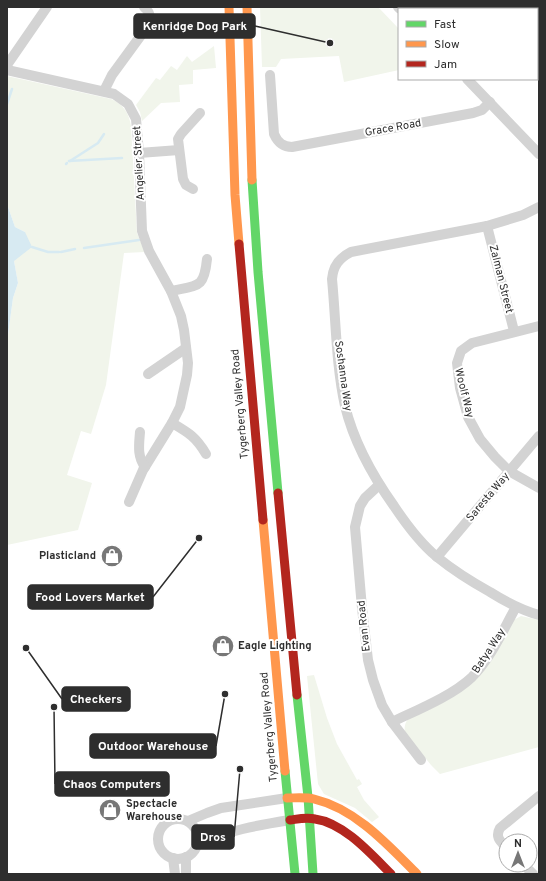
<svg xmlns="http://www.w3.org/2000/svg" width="546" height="881" font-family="Overpass,sans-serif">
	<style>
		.green { fill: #f1f5eb }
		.water { fill: #d7eaf2 }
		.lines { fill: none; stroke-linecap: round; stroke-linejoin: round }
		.stream { stroke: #d7eaf2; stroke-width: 2.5 }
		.street { stroke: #d3d3d3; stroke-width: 10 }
		.fast { stroke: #63d668; stroke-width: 9 }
		.slow { stroke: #ff974d; stroke-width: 9 }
		.jam { stroke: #b3261e; stroke-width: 9 }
		.labels { text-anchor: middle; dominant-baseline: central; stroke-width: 4; stroke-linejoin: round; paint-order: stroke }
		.street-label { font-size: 11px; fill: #2e2e2e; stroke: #fff }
		.poi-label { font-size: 11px; font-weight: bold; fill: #2e2e2e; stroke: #fff; text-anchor: start }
		.leader { fill: none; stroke: #2e2e2e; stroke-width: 1.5 }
		.callout-dot { fill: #2e2e2e; stroke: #fff; stroke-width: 1.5 }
		.callout { fill: #2e2e2e; stroke: #2e2e2e; stroke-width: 1.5 }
		.callout-label { font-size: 12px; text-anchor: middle; font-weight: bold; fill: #fff }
	</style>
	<rect width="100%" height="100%" fill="#fff"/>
	<g class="green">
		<polygon points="260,7 378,7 399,29 399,70 344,82 339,56 281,59 276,67 262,67"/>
		<polygon points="214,46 216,68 193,70 193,84 179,85 180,102 161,103 142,121 140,112 136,105 156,78 160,80 171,66 177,70 187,56 192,62"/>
		<path d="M7 76 111 99C123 104 129 113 131 126L137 233 145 252 124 253 106 385 91 434 81 431 67 475 92 483 78 530 7 545V342L13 298 18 283 14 261 25 232 15 227 7 204Z"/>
		<path d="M521 616 539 620V747L440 774 431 765 405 733C404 727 405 723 408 719L452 697 514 620Z"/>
		<polygon points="314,675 327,718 337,744 357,780 359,779 362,784 357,787 364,800 379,817 372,822 355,808 324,794 318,784 307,676"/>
	</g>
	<polygon class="water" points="7,204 15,227 25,232 32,247 14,261 18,283 13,298 7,342"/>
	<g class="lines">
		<g class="stream">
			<polyline points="7,104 12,89"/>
			<polyline points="69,161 122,158"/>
			<polyline points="70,161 98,143 104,134"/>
			<polyline points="66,164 67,163"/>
			<polyline points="32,247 48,252 59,252"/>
			<polyline points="84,248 139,240"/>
			<polyline points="61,252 75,249"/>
		</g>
		<g class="street">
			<polyline points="398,7 400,9"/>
			<polyline points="7,65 47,7"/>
			<polyline points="7,70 114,94 128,104 136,119 139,153 142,231 149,251 171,291 181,316 184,330 188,363 187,375 180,407 172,423 143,470 129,502"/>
			<path d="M270 75 274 134C278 143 283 147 292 147L473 113 482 110 490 102"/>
			<polyline points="467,79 539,154"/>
			<path d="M104 91 112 75 150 23C151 17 149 11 144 7"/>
			<polyline points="139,153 179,150"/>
			<polyline points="193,189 186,185 183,179 178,139 181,134 200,113"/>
			<path d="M539 207 523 215 487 226 351 252C339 258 333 266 332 279 336 321 336 365 345 406 354 443 372 475 394 506 406 524 420 543 437 557 453 570 472 582 490 592 506 602 521 610 539 615"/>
			<polyline points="487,226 514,331"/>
			<path d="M171 291C198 285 204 289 207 259"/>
			<polyline points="539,326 472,343 461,351 457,363 460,388 468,417 480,439 495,457 509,471 539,488"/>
			<polyline points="148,374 186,348"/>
			<path d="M172 423C189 433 196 437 206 454"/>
			<path d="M140 432C139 445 137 456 145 467"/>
			<polyline points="379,485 365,498 360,506 355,527 362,608 368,660 373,680 382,705 392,722 421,760"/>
			<polyline points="437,557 539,436"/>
			<path d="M392 722C417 710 452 696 472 677 491 658 503 630 516 607"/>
			<circle cx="178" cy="839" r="20"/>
			<polyline points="188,821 207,813 221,808 287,798"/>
			<path d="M197 844C227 831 258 825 290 820"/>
			<path d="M506 847C500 841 495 837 500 828L539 796"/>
			<polyline points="186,857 186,874"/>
			<polyline points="173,858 175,874"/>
			<polyline points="524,865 533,874"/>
		</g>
		<g class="fast">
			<polyline points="252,180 258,272 278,493"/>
			<polyline points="297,695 308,797 313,874"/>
			<polyline points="285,771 295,874"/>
		</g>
		<g class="slow">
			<polyline points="229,7 235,195 239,244"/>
			<polyline points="247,7 252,180"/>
			<polyline points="263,520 285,771"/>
			<path d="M287 798C296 798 306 797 314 799 356 809 388 845 417 874"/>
		</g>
		<g class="jam">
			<polyline points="239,244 263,520"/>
			<polyline points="278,493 297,695"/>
			<path d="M290 820C298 819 306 817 315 819 344 823 371 854 391 874"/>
		</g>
	</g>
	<defs>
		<g id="shop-disc" transform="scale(1.15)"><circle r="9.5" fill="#777" stroke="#fff"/><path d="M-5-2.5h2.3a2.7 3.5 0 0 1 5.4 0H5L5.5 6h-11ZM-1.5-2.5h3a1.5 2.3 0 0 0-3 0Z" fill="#fff"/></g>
	</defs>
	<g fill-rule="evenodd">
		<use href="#shop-disc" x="112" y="556"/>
		<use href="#shop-disc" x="223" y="646"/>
		<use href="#shop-disc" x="110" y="810"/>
	</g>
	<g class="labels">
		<g class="street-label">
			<text transform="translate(393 128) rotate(-10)">Grace Road</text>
			<text transform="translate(139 163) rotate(-93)">Angelier Street</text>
			<text transform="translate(501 279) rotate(76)">Zalman Street</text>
			<text transform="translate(343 376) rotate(82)">Soshanna Way</text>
			<text transform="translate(464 393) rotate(76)">Woolf Way</text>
			<text transform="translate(240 404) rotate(-95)">Tygerberg Valley Road</text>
			<text transform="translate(488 497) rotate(-50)">Saresta Way</text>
			<text transform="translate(364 626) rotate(-96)">Evan Road</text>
			<text transform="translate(489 651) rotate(-57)">Batya Way</text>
			<text transform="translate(269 727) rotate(-95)">Tygerberg Valley Road</text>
		</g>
		<g class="poi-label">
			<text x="96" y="556" text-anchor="end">Plasticland</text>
			<text x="238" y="646">Eagle Lighting</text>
			<text x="126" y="804">Spectacle<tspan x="126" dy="13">Warehouse</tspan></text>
		</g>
	</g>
	<path class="leader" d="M330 43L255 26M199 538L153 597M26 648L62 699M225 694L216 746M54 707L55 784M240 769L234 837"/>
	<g class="callout-dot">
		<circle cx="330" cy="43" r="4"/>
		<circle cx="199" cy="538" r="4"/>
		<circle cx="26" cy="648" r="4"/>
		<circle cx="225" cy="694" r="4"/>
		<circle cx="54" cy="707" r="4"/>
		<circle cx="240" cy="769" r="4"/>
	</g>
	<g class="callout">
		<rect x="134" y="14" width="121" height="24" rx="4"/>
		<rect x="28" y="585" width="125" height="24" rx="4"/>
		<rect x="62" y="687" width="68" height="24" rx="4"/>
		<rect x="90" y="734" width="126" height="24" rx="4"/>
		<rect x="55" y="772" width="114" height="24" rx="4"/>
		<rect x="192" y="825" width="42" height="24" rx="4"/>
	</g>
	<g class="callout-label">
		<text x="195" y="30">Kenridge Dog Park</text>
		<text x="90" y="601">Food Lovers Market</text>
		<text x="96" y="703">Checkers</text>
		<text x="153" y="750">Outdoor Warehouse</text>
		<text x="112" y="788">Chaos Computers</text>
		<text x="213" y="841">Dros</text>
	</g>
	<rect width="546" height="881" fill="none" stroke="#2e2e2e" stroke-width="16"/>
	<rect x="398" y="8" width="140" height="72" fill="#ffffff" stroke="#ababab"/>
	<rect x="406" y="21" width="20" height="6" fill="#63d668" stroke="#ababab"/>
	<text x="434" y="28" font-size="12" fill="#2e2e2e">Fast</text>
	<rect x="406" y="41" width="20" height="6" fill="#ff974d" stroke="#ababab"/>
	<text x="434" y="48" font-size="12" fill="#2e2e2e">Slow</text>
	<rect x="406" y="61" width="20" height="6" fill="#b3261e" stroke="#ababab"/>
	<text x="434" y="68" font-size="12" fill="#2e2e2e">Jam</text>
	<g transform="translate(518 853)"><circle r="19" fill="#ffffff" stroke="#ababab"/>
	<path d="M0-3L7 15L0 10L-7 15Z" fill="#777777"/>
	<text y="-6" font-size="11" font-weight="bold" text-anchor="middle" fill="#2e2e2e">N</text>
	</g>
</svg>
